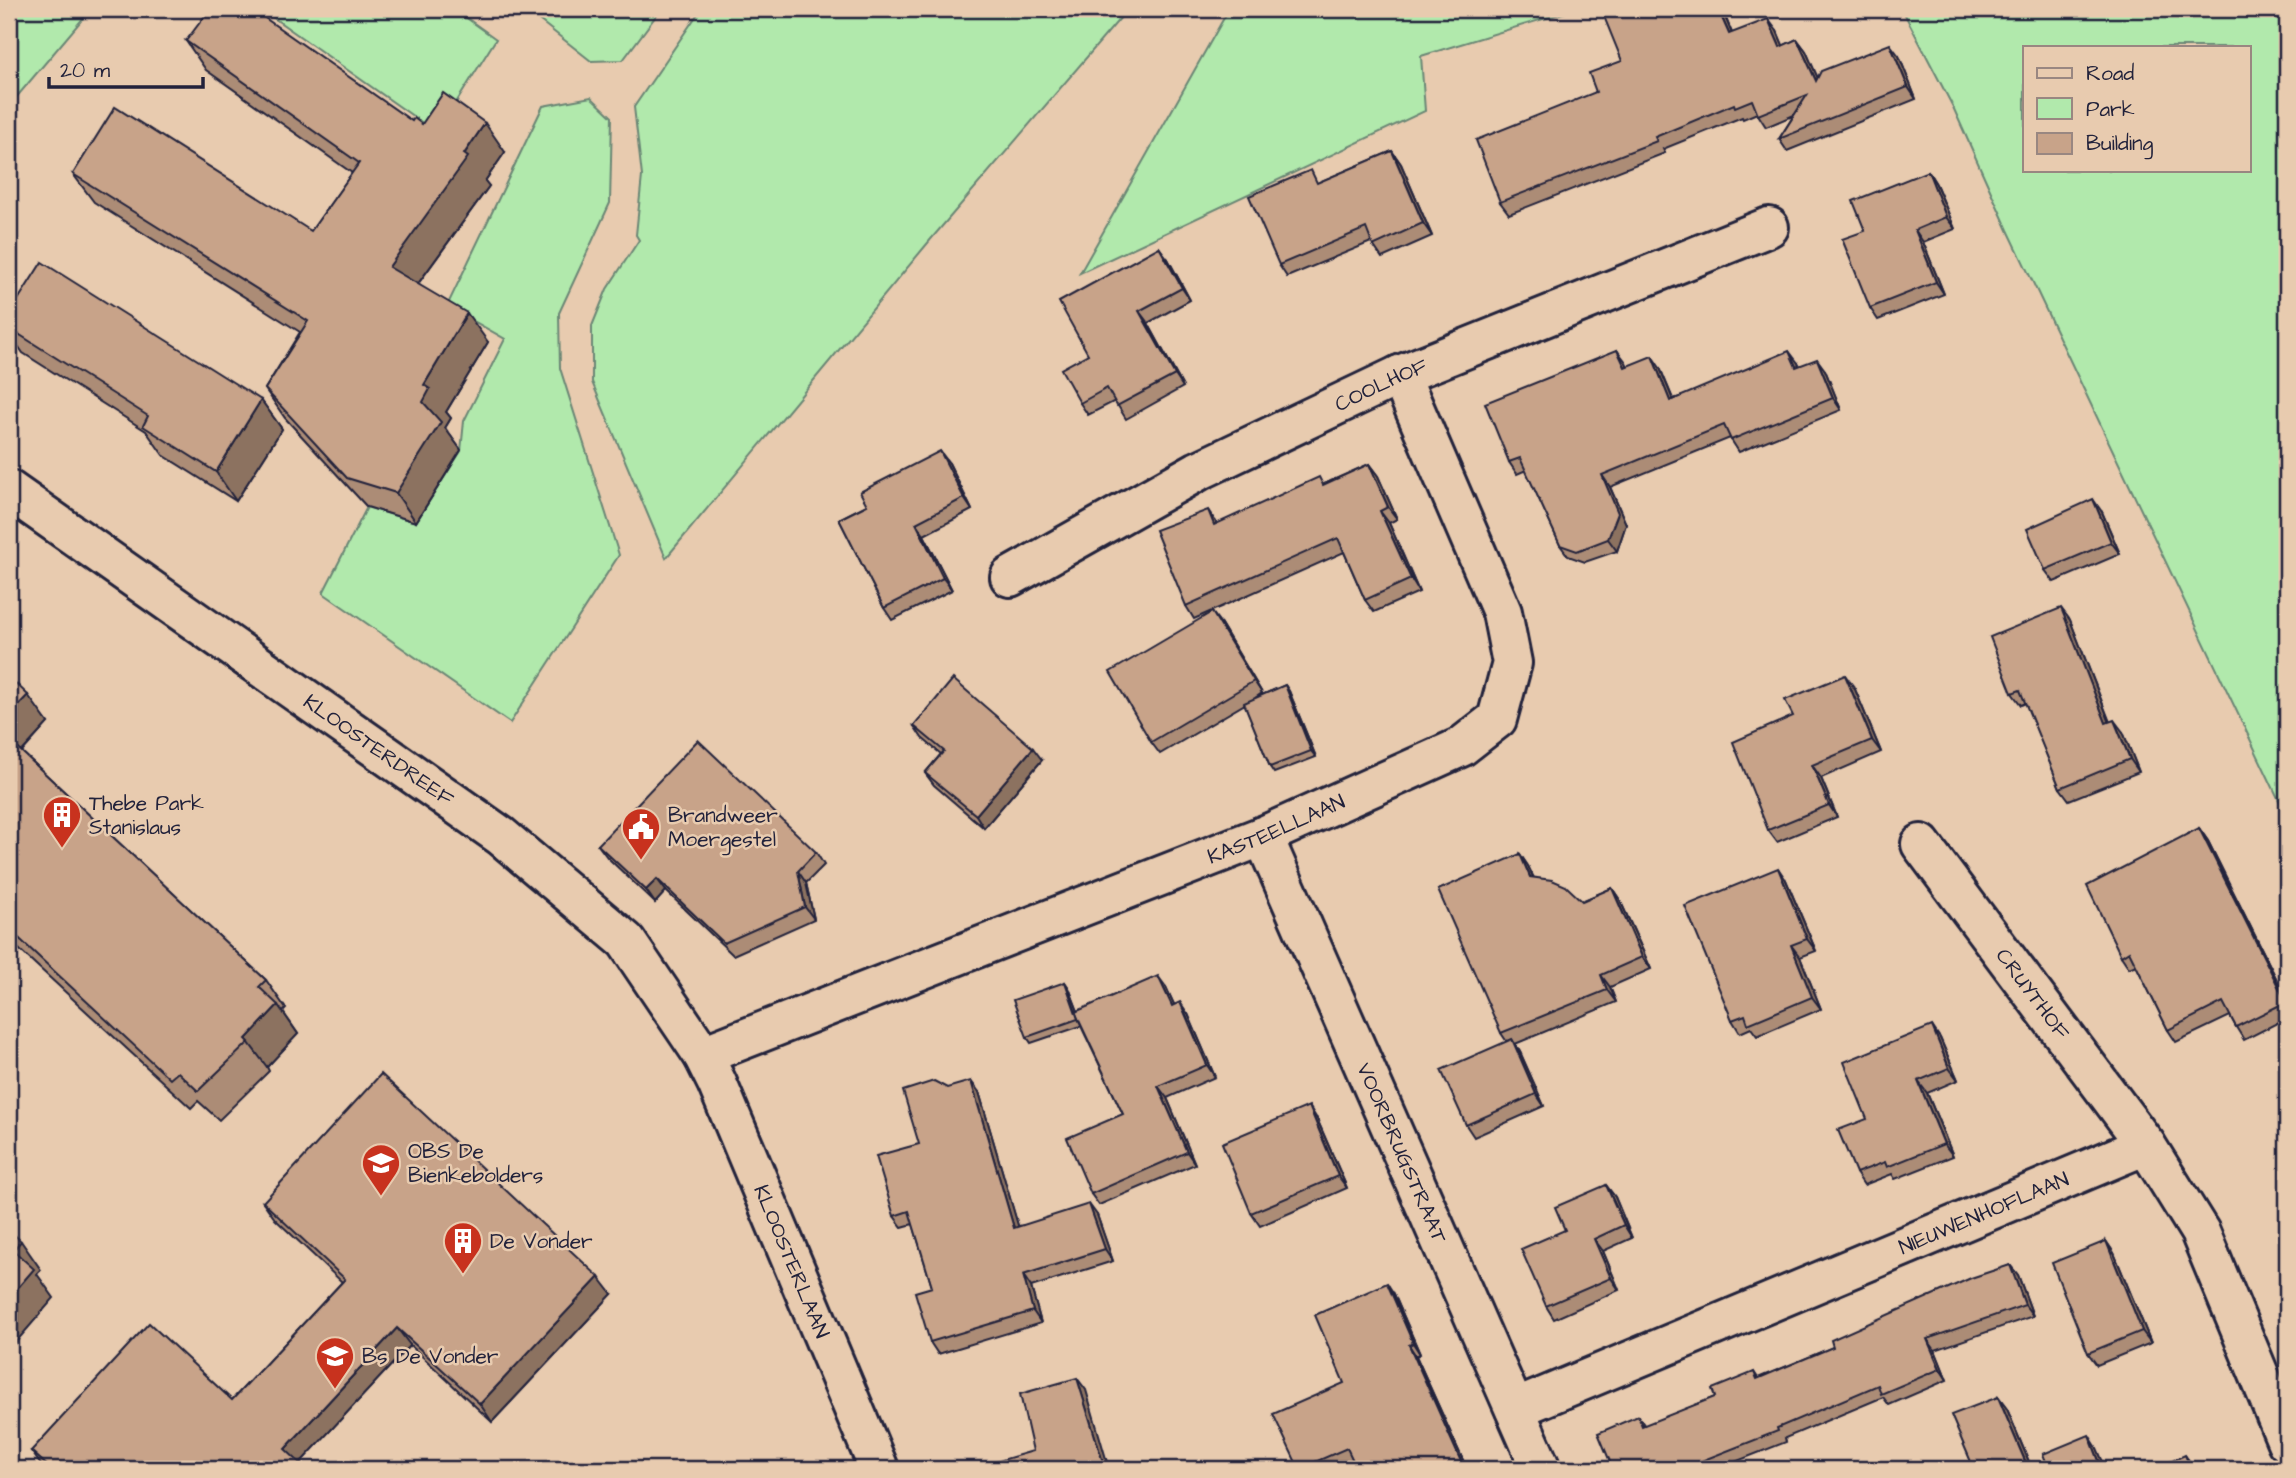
<svg xmlns="http://www.w3.org/2000/svg" width="2296" height="1478" font-family="'Architects Daughter',sans-serif">
	<style>
		.green { fill: #b1e9ac; stroke: #6a8674; stroke-width: 2; fill-rule: evenodd }
		.lines { fill: none; stroke-linecap: round; stroke-linejoin: round }
		.minor-casing { stroke: #22223b; stroke-width: 44 }
		.minor { stroke: #e8cbaf; stroke-width: 38 }
		.wall { fill: #ac8c76; stroke: #22223b; stroke-width: 2 }
		.shaded-wall { fill: #8c7260; stroke: #22223b; stroke-width: 2 }
		.building { fill: #c8a389; stroke: #22223b; stroke-width: 2 }
		.labels { text-anchor: middle; dominant-baseline: central; stroke-width: 5; stroke-linejoin: round; paint-order: stroke }
		.street-label { font-size: 21px; fill: #22223b; stroke: #e8cbaf }
		.poi-label { font-size: 21px; fill: #22223b; stroke: #e8cbaf; text-anchor: start }
	</style>
	<rect width="100%" height="100%" fill="#e8cbaf"/>
	<filter id="ink" filterUnits="userSpaceOnUse"><feTurbulence type="fractalNoise" baseFrequency=".0143" numOctaves="2"/><feDisplacementMap in="SourceGraphic" scale="14" xChannelSelector="R" yChannelSelector="G"/><feConvolveMatrix kernelMatrix="1 2 1 2 8 2 1 2 1" color-interpolation-filters="sRGB"/></filter>
	<g filter="url(#ink)">
		<g class="green">
			<polygon points="9,9 91,9 9,106"/>
			<polygon points="261,9 454,9 496,39 437,133"/>
			<polygon points="525,9 661,9 623,60 591,61"/>
			<polygon points="701,9 1128,9 932,238 666,558 592,382 592,326 607,289 639,240 636,235 642,176 634,107"/>
			<polygon points="1229,9 1576,9 1421,56 1425,111 1080,273"/>
			<path d="M1902 9H2287V817L2008 230 1953 107ZM2249 47V170H2025V47Z"/>
			<polygon points="591,97 612,117 610,203 559,313 560,368 619,555 510,723 323,593 367,507 416,522 461,451 464,421 505,339 447,306 543,106"/>
		</g>
		<g class="lines">
			<g class="minor-casing">
				<g id="minor">
					<path id="s1" d="M9 490 501 836 626 941 703 1055 717 1083 879 1469"/>
					<path id="s2" d="M1010 577 1198 471 1400 375 1769 227"/>
					<path id="s3" d="M1263 836 1541 1469"/>
					<path id="s4" d="M1921 844 2146 1145"/>
					<path id="s5" d="M703 1055 1263 836 1461 747 1497 719 1512 663 1502 612 1400 375"/>
					<path id="s6" d="M1515 1409 2146 1145 2200 1232 2287 1442"/>
				</g>
			</g>
			<use href="#minor" class="minor"/>
		</g>
		<g class="wall">
			<polygon points="1722,9 1732,33 1777,31 1783,46 1797,39 1806,51 1817,78 1899,56 1916,99 1787,151 1779,139 1794,115 1766,127 1757,113 1743,119 1742,117 1663,149 1665,153 1509,214 1500,202 1622,61"/>
			<polygon points="186,41 412,121 505,152 485,181 489,186 418,284 488,342 446,412 451,418 445,428 461,450 416,522 367,507 285,418 265,389 300,332 94,202 73,174 311,231 352,173 206,70"/>
			<polygon points="1392,151 1401,164 1432,236 1382,258 1371,242 1287,277 1279,265 1319,182"/>
			<polygon points="1928,171 1936,184 1955,229 1923,242 1944,294 1878,320 1870,308 1865,231"/>
			<polygon points="1168,259 1190,300 1148,323 1183,387 1126,419 1115,401 1088,415 1080,403 1088,354"/>
			<polygon points="9,314 261,400 282,429 236,501 163,455 146,431 23,353 9,333"/>
			<polygon points="1617,350 1627,366 1660,368 1673,399 1798,363 1799,366 1825,370 1841,410 1739,452 1730,438 1610,487 1626,524 1617,551 1585,562 1568,556 1560,545 1526,470 1517,474 1509,462"/>
			<polygon points="949,463 972,510 924,535 952,590 892,620 884,608 839,519"/>
			<polygon points="1369,464 1378,476 1397,519 1389,523 1419,592 1374,612 1365,600 1344,552 1194,619 1186,606 1216,522 1217,524 1324,484"/>
			<polygon points="2102,512 2120,554 2054,582 2045,570"/>
			<polygon points="2070,620 2110,722 2123,732 2139,772 2069,800 2060,788 2026,703 2021,705 2012,693"/>
			<polygon points="1221,624 1262,693 1255,698 1285,685 1289,691 1316,757 1274,773 1270,767 1245,704 1160,754 1151,742"/>
			<polygon points="9,677 48,723 22,752 266,980 286,1009 283,1012 298,1034 267,1067 269,1071 219,1120 198,1101 191,1108 9,940"/>
			<polygon points="1854,687 1881,752 1821,778 1837,817 1777,842 1768,830 1793,716"/>
			<polygon points="914,726 1042,760 984,828 934,785 925,773 941,754 922,738"/>
			<polygon points="2199,828 2208,841 2287,1000 2287,1018 2244,1040 2236,1027 2230,1016 2176,1042 2168,1030 2136,965 2129,968 2121,956"/>
			<polygon points="598,845 816,852 824,865 806,883 814,919 733,955 666,891 655,903 607,857"/>
			<polygon points="1520,854 1528,866 1534,878 1582,901 1612,888 1620,900 1651,969 1610,987 1616,1002 1515,1044 1520,1052 1544,1106 1474,1137 1466,1125 1507,1042 1501,1033"/>
			<polygon points="1786,880 1816,951 1800,957 1821,1009 1757,1036 1751,1028 1740,1033 1732,1020"/>
			<polygon points="1065,982 1069,988 1078,1011 1166,987 1174,1005 1188,1014 1215,1077 1167,1098 1195,1164 1099,1205 1091,1194 1123,1114 1081,1026 1031,1043 1027,1037"/>
			<polygon points="1940,1038 1958,1080 1927,1093 1953,1156 1895,1179 1892,1174 1864,1185 1856,1173 1867,1119"/>
			<polygon points="947,1088 979,1092 1018,1226 1097,1215 1113,1261 1031,1287 1041,1323 938,1354 930,1342 932,1287 913,1224 902,1227 894,1216"/>
			<polygon points="1317,1119 1347,1188 1260,1226 1251,1213"/>
			<polygon points="1606,1185 1615,1197 1632,1238 1603,1251 1619,1290 1554,1319 1546,1306 1565,1230"/>
			<polygon points="263,1202 612,1294 492,1422 410,1345 300,1463 304,1469 44,1469 31,1451 232,1400 342,1282 275,1219"/>
			<polygon points="2106,1241 2114,1253 2151,1343 2097,1365 2088,1353"/>
			<polygon points="2010,1265 2018,1275 2033,1316 1935,1350 1947,1380 1889,1405 1883,1397 1785,1438 1786,1442 1717,1469 1613,1469 1638,1416 1645,1426 1715,1397 1754,1372 1758,1378 1833,1347"/>
			<polygon points="1394,1294 1420,1354 1416,1356 1467,1469 1357,1469 1353,1459 1331,1469 1299,1469 1344,1383"/>
			<polygon points="1998,1397 2007,1409 2032,1469 1974,1469"/>
		</g>
		<g class="shaded-wall">
			<polygon points="1718,9 1722,9 1737,46 1729,34"/>
			<polygon points="1768,19 1777,31 1789,59 1780,47"/>
			<polygon points="1797,39 1806,51 1824,92 1816,81"/>
			<polygon points="1890,44 1899,56 1916,99 1908,87"/>
			<polygon points="485,123 505,152 485,181 489,186 409,296 389,267"/>
			<polygon points="1392,151 1401,164 1432,236 1423,223"/>
			<polygon points="1928,171 1936,184 1955,229 1946,217"/>
			<polygon points="1915,230 1923,242 1944,294 1936,282"/>
			<polygon points="1159,247 1168,259 1190,300 1182,288"/>
			<polygon points="1139,311 1148,323 1183,387 1175,375"/>
			<polygon points="467,313 488,342 446,412 451,418 445,428 461,450 416,522 396,493 423,402 424,385"/>
			<polygon points="1617,350 1626,362 1633,379 1625,367"/>
			<polygon points="1789,351 1798,363 1804,379 1796,367"/>
			<polygon points="1652,356 1660,368 1678,412 1670,401"/>
			<polygon points="1817,359 1825,370 1841,410 1833,398"/>
			<polygon points="261,400 282,429 236,501 216,472"/>
			<polygon points="940,451 949,463 972,510 964,498"/>
			<polygon points="1369,464 1378,476 1397,519 1388,507"/>
			<polygon points="1602,475 1610,487 1626,524 1617,551 1608,539"/>
			<polygon points="2093,499 2102,512 2120,554 2111,542"/>
			<polygon points="1208,510 1216,522 1222,537 1214,525"/>
			<polygon points="1380,511 1389,523 1419,592 1411,579"/>
			<polygon points="916,523 924,535 952,590 943,578"/>
			<polygon points="2061,608 2070,620 2115,736 2106,723"/>
			<polygon points="1212,612 1221,624 1262,693 1254,681"/>
			<polygon points="1845,675 1854,687 1881,752 1872,740"/>
			<polygon points="1285,685 1289,691 1316,757 1311,751"/>
			<polygon points="28,695 48,723 17,757 9,746 9,715"/>
			<polygon points="2114,720 2123,732 2139,772 2130,759"/>
			<polygon points="1033,748 1042,760 984,828 976,815"/>
			<polygon points="1812,765 1821,778 1837,817 1829,805"/>
			<polygon points="2199,828 2208,841 2287,1000 2287,1004"/>
			<polygon points="1520,854 1528,866 1539,890 1530,877"/>
			<polygon points="1778,868 1786,880 1816,951 1807,939"/>
			<polygon points="798,871 806,883 814,919 805,907"/>
			<polygon points="657,879 666,891 655,903 646,890"/>
			<polygon points="1612,888 1620,900 1651,969 1642,957"/>
			<polygon points="1791,945 1800,957 1821,1009 1812,997"/>
			<polygon points="1601,975 1610,987 1616,1002 1607,990"/>
			<polygon points="1158,976 1166,987 1180,1017 1172,1006"/>
			<polygon points="1065,982 1069,988 1083,1025 1078,1019"/>
			<polygon points="1180,1002 1188,1014 1215,1077 1207,1065"/>
			<polygon points="278,1005 298,1034 267,1067 246,1039"/>
			<polygon points="1932,1026 1940,1038 1958,1080 1949,1068"/>
			<polygon points="1512,1039 1520,1052 1544,1106 1536,1094"/>
			<polygon points="971,1081 979,1092 1022,1239 1014,1228"/>
			<polygon points="1918,1081 1927,1093 1953,1156 1944,1144"/>
			<polygon points="1158,1086 1167,1098 1195,1164 1187,1152"/>
			<polygon points="1309,1106 1317,1119 1347,1188 1338,1176"/>
			<polygon points="1606,1185 1615,1197 1632,1238 1624,1225"/>
			<polygon points="1089,1204 1097,1215 1113,1261 1105,1249"/>
			<polygon points="1594,1239 1603,1251 1619,1290 1611,1278"/>
			<polygon points="21,1241 41,1270 37,1274 54,1298 9,1350 9,1298 13,1250"/>
			<polygon points="2106,1241 2114,1253 2151,1343 2142,1331"/>
			<polygon points="2010,1265 2018,1275 2033,1316 2025,1305"/>
			<polygon points="1023,1275 1031,1287 1041,1323 1033,1311"/>
			<polygon points="599,1277 612,1294 492,1422 480,1404"/>
			<polygon points="1387,1283 1394,1294 1420,1354 1413,1343"/>
			<polygon points="397,1328 410,1345 300,1463 304,1469 294,1469 285,1449"/>
			<polygon points="1927,1339 1935,1350 1947,1380 1940,1369"/>
			<polygon points="1409,1345 1416,1356 1467,1469 1465,1469 1463,1466"/>
			<polygon points="1077,1378 1086,1390 1109,1469 1105,1469"/>
			<polygon points="1998,1397 2007,1409 2032,1469 2030,1469 2025,1461"/>
			<polygon points="2089,1435 2097,1448 2106,1469 2102,1469"/>
			<polygon points="2185,1455 2194,1467 2194,1469 2191,1469"/>
		</g>
		<g class="building">
			<polygon points="210,9 252,9 412,121 414,118 422,124 443,93 485,123 464,154 468,157 389,267 467,313 424,385 430,389 423,402 441,422 396,493 347,478 265,389 308,321 73,174 115,107 311,231 359,163 186,41"/>
			<polygon points="1601,9 1718,9 1729,34 1768,19 1780,47 1797,39 1816,81 1821,71 1890,44 1908,87 1779,139 1807,95 1758,115 1752,100 1735,107 1734,104 1655,137 1657,141 1500,202 1476,140 1596,92 1589,73 1622,61"/>
			<polygon points="1392,151 1423,223 1373,246 1366,228 1279,265 1249,196 1311,170 1317,183"/>
			<polygon points="1928,171 1946,217 1915,230 1936,282 1870,308 1842,239 1865,231 1853,201"/>
			<polygon points="1159,247 1182,288 1139,311 1175,375 1117,406 1107,388 1080,403 1061,369 1088,354 1059,302"/>
			<polygon points="42,262 261,400 216,472 143,426 148,416 9,328 9,314"/>
			<polygon points="1617,350 1625,367 1652,356 1670,401 1789,351 1796,367 1817,359 1833,398 1731,440 1724,425 1602,475 1618,513 1608,539 1577,551 1560,545 1520,458 1509,462 1485,403"/>
			<polygon points="940,451 964,498 916,523 943,578 884,608 839,519 867,505 860,492"/>
			<polygon points="1369,464 1388,507 1380,511 1411,579 1365,600 1338,538 1186,606 1155,530 1208,510 1214,525 1319,477 1323,485"/>
			<polygon points="2093,499 2111,542 2045,570 2027,529"/>
			<polygon points="2061,608 2106,723 2114,720 2130,759 2060,788 2020,690 2012,693 1990,637"/>
			<polygon points="1212,612 1254,681 1151,742 1110,672"/>
			<polygon points="1845,675 1872,740 1812,765 1829,805 1768,830 1733,742 1793,716 1785,700"/>
			<polygon points="9,677 28,695 9,715"/>
			<polygon points="953,679 1033,748 976,815 925,773 944,751 914,726"/>
			<polygon points="1285,685 1311,751 1270,767 1244,703"/>
			<polygon points="9,740 266,980 259,987 278,1005 246,1039 249,1042 198,1091 178,1072 170,1079 9,929"/>
			<polygon points="698,740 816,852 798,871 805,907 724,943 657,879 646,890 598,845"/>
			<polygon points="2199,828 2286,1002 2236,1027 2223,1002 2168,1030 2129,951 2121,956 2087,886"/>
			<polygon points="1520,854 1530,877 1552,880 1566,886 1582,901 1612,888 1642,957 1601,975 1607,990 1501,1033 1438,890"/>
			<polygon points="1778,868 1807,939 1791,945 1812,997 1748,1024 1745,1015 1732,1020 1685,906"/>
			<polygon points="1158,976 1172,1006 1180,1002 1207,1065 1158,1086 1187,1152 1091,1194 1067,1138 1123,1114 1075,1012"/>
			<polygon points="1065,982 1078,1019 1027,1037 1013,1000"/>
			<polygon points="1932,1026 1949,1068 1918,1081 1944,1144 1887,1167 1885,1162 1856,1173 1838,1130 1867,1119 1844,1062"/>
			<polygon points="1512,1039 1536,1094 1466,1125 1441,1070"/>
			<polygon points="381,1074 599,1277 480,1404 397,1328 285,1449 300,1463 294,1469 51,1469 31,1451 149,1323 232,1400 345,1279 263,1202"/>
			<polygon points="934,1081 947,1088 971,1081 1014,1228 1089,1204 1105,1249 1023,1275 1033,1311 930,1342 915,1292 932,1287 909,1211 894,1216 876,1156 919,1144 903,1091"/>
			<polygon points="1309,1106 1338,1176 1251,1213 1222,1143"/>
			<polygon points="1606,1185 1624,1225 1594,1239 1611,1278 1546,1306 1521,1249 1565,1230 1555,1207"/>
			<polygon points="9,1230 21,1241 13,1250 34,1269 9,1298"/>
			<polygon points="2106,1241 2142,1331 2088,1353 2052,1263"/>
			<polygon points="2010,1265 2025,1305 1927,1339 1940,1369 1881,1394 1878,1385 1777,1428 1778,1431 1681,1469 1613,1469 1598,1433 1638,1416 1642,1426 1715,1397 1712,1389 1754,1372 1757,1379 1833,1347 1831,1340 1971,1278"/>
			<polygon points="1387,1283 1413,1343 1409,1345 1463,1466 1457,1469 1357,1469 1347,1448 1299,1469 1273,1414 1344,1383 1315,1315"/>
			<polygon points="1077,1378 1105,1469 993,1469 992,1463 1033,1451 1020,1394"/>
			<polygon points="1998,1397 2025,1461 2005,1469 1974,1469 1951,1415"/>
			<polygon points="2089,1435 2102,1469 2049,1469 2043,1454"/>
			<polygon points="2185,1455 2191,1469 2154,1469"/>
		</g>
	</g>
	<defs>
		<g id="building-pin" transform="scale(2.0125)"><path d="M0 17L-7.5 6A9.5 9.5 0 1 1 7.5 6Z" fill="#c8321e" stroke="#e8cbaf"/><path d="M-4-6H4V6H1V3H-1V6H-4ZM-2.5-4.3h1.7v1.8h-1.7ZM.8-4.3h1.7v1.8H.8ZM-2.5-1h1.7V.8h-1.7ZM.8-1h1.7V.8H.8Z" fill="#fff"/></g>
		<g id="civic-pin" transform="scale(2.0125)"><path d="M0 17L-7.5 6A9.5 9.5 0 1 1 7.5 6Z" fill="#c8321e" stroke="#e8cbaf"/><path d="M-.6-6.5H3V-4.5H.6V-3L4-1V1h2V6H-6V1h2V-1L-.6-3ZM-1.2 2.5V6h2.4V2.5Z" fill="#fff"/></g>
		<g id="school-pin" transform="scale(2.0125)"><path d="M0 17L-7.5 6A9.5 9.5 0 1 1 7.5 6Z" fill="#c8321e" stroke="#e8cbaf"/><path d="M0-5L7-2L0 1L-7-2ZM-4 1L0 2.5L4 1V4Q0 6-4 4Z" fill="#fff"/></g>
	</defs>
	<g fill-rule="evenodd">
		<use href="#building-pin" x="62" y="815"/>
		<use href="#civic-pin" x="641" y="827"/>
		<use href="#school-pin" x="381" y="1163"/>
		<use href="#building-pin" x="463" y="1241"/>
		<use href="#school-pin" x="335" y="1356"/>
	</g>
	<g class="labels">
		<g class="street-label">
			<text stroke="none"><textPath href="#s2" startOffset="418">COOLHOF</textPath></text>
			<text stroke="none"><textPath href="#s1" startOffset="452">KLOOSTERDREEF</textPath></text>
			<text stroke="none"><textPath href="#s5" startOffset="616">KASTEELLAAN</textPath></text>
			<text stroke="none"><textPath href="#s4" startOffset="187">CRUYTHOF</textPath></text>
			<text stroke="none"><textPath href="#s3" startOffset="346">VOORBRUGSTRAAT</textPath></text>
			<text stroke="none"><textPath href="#s6" startOffset="508">NIEUWENHOFLAAN</textPath></text>
			<text stroke="none"><textPath href="#s1" startOffset="1127">KLOOSTERLAAN</textPath></text>
		</g>
		<g class="poi-label">
			<text x="89" y="803">Thebe Park<tspan x="89" dy="24">Stanislaus</tspan></text>
			<text x="668" y="815">Brandweer<tspan x="668" dy="24">Moergestel</tspan></text>
			<text x="408" y="1151">OBS De<tspan x="408" dy="24">Bienkebolders</tspan></text>
			<text x="490" y="1241">De Vonder</text>
			<text x="362" y="1356">Bs De Vonder</text>
		</g>
	</g>
	<rect width="2296" height="1478" fill="none" stroke="#e8cbaf" stroke-width="35"/>
	<rect x="18" y="18" width="2261" height="1443" fill="none" stroke="#22223b" stroke-width="2.5" filter="url(#ink)"/>
	<rect x="2023" y="46" width="228" height="126" fill="#e8cbaf" stroke="#998781" stroke-width="2"/>
	<rect x="2037" y="68" width="35" height="10" fill="#e8cbaf" stroke="#998781" stroke-width="2"/>
	<text x="2086" y="80" font-size="21" fill="#22223b">Road</text>
	<rect x="2037" y="98" width="35" height="21" fill="#b1e9ac" stroke="#998781" stroke-width="2"/>
	<text x="2086" y="116" font-size="21" fill="#22223b">Park</text>
	<rect x="2037" y="133" width="35" height="21" fill="#c8a389" stroke="#998781" stroke-width="2"/>
	<text x="2086" y="150" font-size="21" fill="#22223b">Building</text>
	<path d="M49 77v10h154v-10" fill="none" stroke="#22223b" stroke-width="3.5"/>
	<text x="60" y="77" font-size="21" fill="#22223b" stroke="#e8cbaf" stroke-width="5" paint-order="stroke">20 m</text>
</svg>
